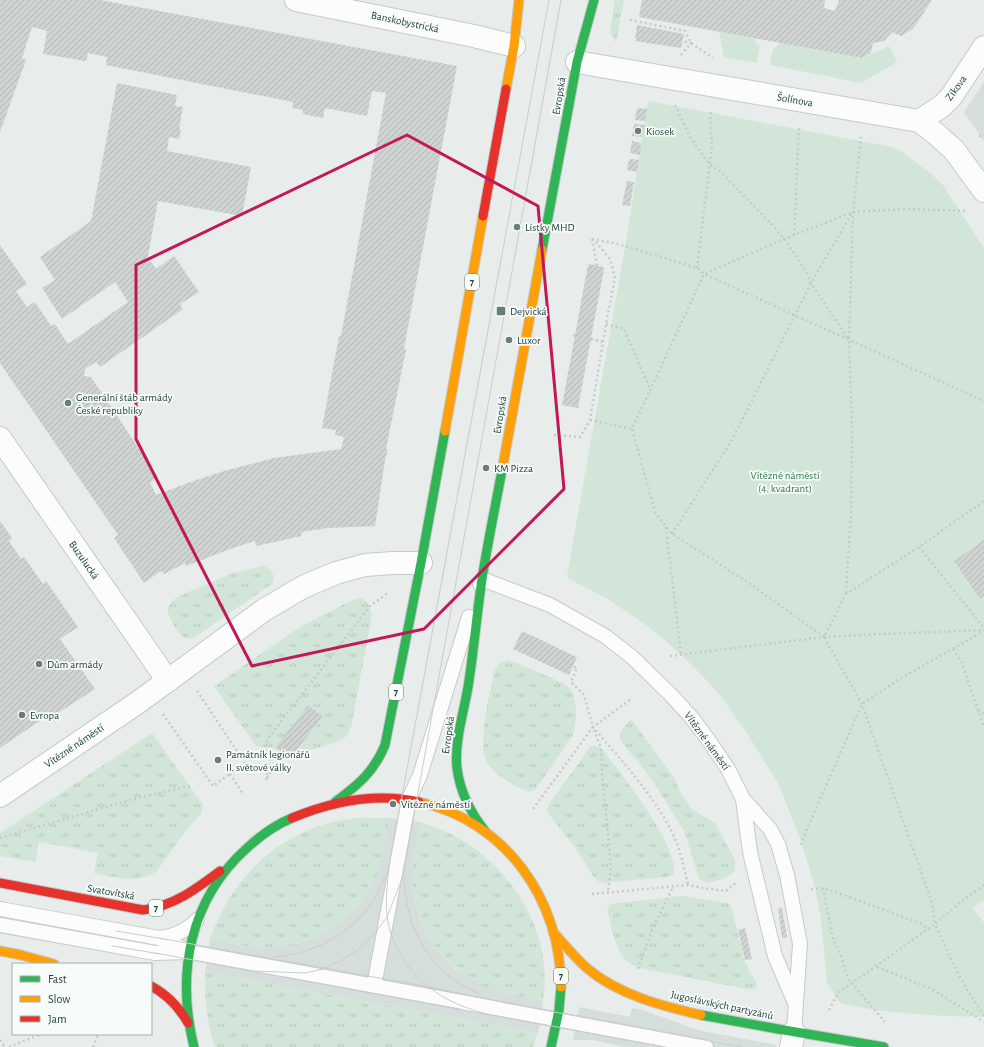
<svg xmlns="http://www.w3.org/2000/svg" width="984" height="1047" font-family="'Alegreya Sans',sans-serif">
	<style>
		.built { fill: #d6dedb }
		.grass { fill: url(#grass-tufts) }
		.green { fill: #d1e6d8 }
		.building { fill: url(#building-hatch) }
		.lines { fill: none; stroke-linecap: round; stroke-linejoin: round }
		.lane-casing { stroke: #c5cac8; stroke-width: 16 }
		.street-casing { stroke: #c5cac8; stroke-width: 24 }
		.fast-casing { stroke: #c3cbc8; stroke-width: 11 }
		.slow-casing { stroke: #c3cbc8; stroke-width: 11 }
		.jam-casing { stroke: #c3cbc8; stroke-width: 11 }
		.path { stroke: #c3ccca; stroke-width: 2.5; stroke-dasharray: 2 3; stroke-linecap: butt }
		.lane { stroke: #fcfcfc; stroke-width: 14 }
		.street { stroke: #fcfcfc; stroke-width: 22 }
		.fast { stroke: #30b455; stroke-width: 9 }
		.slow { stroke: #ff9f0a; stroke-width: 9 }
		.jam { stroke: #e5322d; stroke-width: 9 }
		.tram { stroke: #c9cdcc; stroke-width: 1 }
		.marked { fill: none; stroke: #c2185b; stroke-width: 3; stroke-linejoin: round }
		.poi-dot { fill: #697e78; stroke: #f7fbf9; stroke-width: 1.5 }
		.labels { text-anchor: middle; dominant-baseline: central; stroke-width: 3.5; stroke-linejoin: round; paint-order: stroke }
		.shield { fill: #f7fbf9; stroke: #637a73; stroke-width: 1 }
		.shield-label { font-size: 10px; font-weight: bold; fill: #24423a }
		.street-label { font-size: 11px; fill: #24423a; stroke: #f7fbf9 }
		.poi-label { font-size: 11px; fill: #24423a; stroke: #f7fbf9; text-anchor: start }
		.park-label { font-size: 11px; fill: #2d7a4b; stroke: #f7fbf9 }
	</style>
	<defs>
		<pattern id="grass-tufts" width="24" height="20" patternUnits="userSpaceOnUse"><rect width="24" height="20" fill="#d1e6d8"/><path d="M3 7l-1-3M5 7V3M7 7l1-3M15 17l-1-3M17 17v-4M19 17l1-3" fill="none" stroke="#b3c6ba"/></pattern>
		<pattern id="building-hatch" width="6" height="6" patternUnits="userSpaceOnUse"><rect width="6" height="6" fill="#cfd4d2"/><path d="M-1 1l2-2M0 6l6-6M5 7l2-2" fill="none" stroke="#b2b7b5"/></pattern>
	</defs>
	<rect width="100%" height="100%" fill="#e8edeb"/>
	<g class="built">
		<polygon points="984,82 984,141 964,112"/>
		<polygon points="389,818 420,822 414,863 413,883 415,902 420,920 428,937 441,955 456,970 493,990 543,1001 542,1017 538,1033 205,972 210,940 254,947 275,948 297,944 317,937 381,862"/>
		<polygon points="579,1007 630,1017 632,1008 643,1010 698,1030 776,1045 776,1047 625,1047 592,1040 573,1040"/>
	</g>
	<g class="grass">
		<polygon points="615,0 624,0 616,43 610,32"/>
		<path d="M263 566C272 568 276 576 272 584L195 637C192 639 189 640 185 638 179 635 166 615 168 608 169 603 174 599 179 596L230 574Z"/>
		<path d="M362 598 368 603 372 615 351 728C349 732 347 736 343 739 333 745 312 749 299 753H295L323 716 308 705 275 748 256 746 214 686 300 627 352 600Z"/>
		<path d="M508 660 515 662 565 684C580 696 577 718 573 735L535 790 529 792C517 788 491 773 486 760 478 744 490 689 495 670L501 662Z"/>
		<path d="M631 719 673 776 681 793 692 809 715 823 735 860V870C730 878 705 888 699 878L684 831 653 781 620 740V732Z"/>
		<path d="M152 733 203 805 201 814 186 830 157 871C137 885 116 877 94 873L98 853 39 842 35 862 1 856 0 855V833Z"/>
		<path d="M593 745 601 748C617 768 683 850 673 875L666 877 604 883 598 881 593 876 574 846 548 813 547 810 549 804 590 747Z"/>
		<path d="M355 818H389C386 838 383 860 375 880 358 918 315 947 273 948 252 948 231 943 210 940 227 887 268 842 322 825 332 821 344 820 355 818Z"/>
		<path d="M420 822C430 825 441 829 451 834 511 865 554 932 543 1001 527 997 509 995 493 990 447 974 414 930 413 882 412 862 417 842 420 822Z"/>
		<path d="M682 896 727 903 731 905 745 963 757 984 756 988 752 990 639 968C635 966 631 964 628 962 615 952 611 924 607 909L610 904Z"/>
		<path d="M205 972 538 1033 533 1047H215C207 1022 204 998 205 972Z"/>
	</g>
	<g class="green">
		<polygon points="719,32 756,39 755,43 760,46 757,63 724,57"/>
		<polygon points="781,43 862,58 889,46 897,62 861,83 770,65 773,49"/>
		<path d="M648 101 892 147 901 151 930 173 943 185 984 248V900L973 908 984 923V1017C935 1016 887 1014 840 1003L827 983 821 919 815 888 802 844 779 785 750 738 720 695 694 667 667 642 646 625 606 598 569 579 567 576 627 236Z"/>
	</g>
	<g class="building">
		<polygon points="0,0 100,0 457,66 404,348 406,350 386,449 388,449 385,460 375,526 328,528 301,532 302,536 256,546 255,541 230,549 186,566 185,563 164,574 161,571 144,583 114,538 118,535 0,363 0,245 27,284 16,291 27,307 35,302 51,326 55,324 68,344 128,302 115,282 62,319 42,288 55,280 40,257 91,221 117,83 177,95 175,106 183,107 179,129 181,129 179,139 169,137 167,151 251,167 242,216 158,201 147,261 149,259 156,269 174,256 199,292 180,304 183,309 100,367 96,362 85,369 84,376 91,377 158,477 150,483 156,495 188,483 224,471 274,458 341,449 344,437 335,435 336,430 322,428 339,336 341,336 386,93 372,91 367,116 325,108 323,118 303,114 303,110 292,108 293,102 106,65 107,57 88,53 86,61 43,54 47,31 32,27 22,58 26,60 0,132"/>
		<polygon points="642,0 825,0 824,8 835,11 839,0 932,0 913,29 901,36 892,32 884,41 873,43 871,53 862,58 639,17"/>
		<polygon points="637,25 684,34 681,48 635,41"/>
		<polygon points="637,108 647,109 645,121 635,120"/>
		<polygon points="634,124 645,125 642,137 632,136"/>
		<polygon points="632,141 641,143 640,155 630,153"/>
		<polygon points="629,159 639,160 637,172 627,170"/>
		<polygon points="627,181 634,182 630,206 622,205"/>
		<polygon points="590,264 603,267 604,269 578,408 562,405 588,265"/>
		<polygon points="0,521 12,538 9,541 21,559 24,557 43,584 46,581 78,627 60,639 95,689 49,719 47,716 0,748"/>
		<polygon points="984,540 984,596 980,599 954,561"/>
		<polygon points="522,631 577,657 569,675 513,649"/>
		<polygon points="308,705 323,716 290,759 275,748"/>
		<polygon points="778,908 782,908 787,937 782,938"/>
		<polygon points="745,928 752,959 745,960 738,930"/>
	</g>
	<g class="lines">
		<g class="lane-casing">
			<g id="lane">
				<polyline points="480,584 482,579 550,605 605,636 632,657 672,696 692,718 709,741 728,769 743,799 770,829 778,844 787,875 800,944 794,1032"/>
				<polyline points="743,799 750,852 775,956 795,1003"/>
				<polyline points="0,909 159,938 186,950"/>
				<polyline points="0,925 155,953 189,952 706,1047"/>
				<path d="M159 938C175 936 186 931 197 920"/>
				<polyline points="374,986 409,799 420,775 469,617"/>
			</g>
		</g>
		<g class="street-casing">
			<g id="street">
				<polyline points="296,0 474,36 514,46"/>
				<polyline points="577,62 919,121 935,133 954,150 984,191"/>
				<polyline points="919,121 942,106 951,97 984,47"/>
				<polyline points="0,438 168,681"/>
				<polyline points="0,796 140,701 264,610 303,587 336,573 365,565 393,563 421,563"/>
				<polyline points="791,1047 794,1032"/>
			</g>
		</g>
		<g class="fast-casing">
			<g id="fast">
				<polyline points="542,250 577,62 594,0"/>
				<path d="M335 802C358 785 374 772 385 745L421 563 445 431"/>
				<path d="M485 831C470 812 460 792 457 768 454 740 465 709 469 681 474 647 477 613 482 579 488 541 496 503 503 465"/>
				<polyline points="701,1015 778,1029 884,1047"/>
				<path d="M194 1047C176 974 189 900 247 848 260 836 275 825 292 818"/>
				<polyline points="551,1047 559,1010 561,987"/>
			</g>
		</g>
		<g class="slow-casing">
			<g id="slow">
				<polyline points="506,89 514,46 519,0"/>
				<polyline points="445,431 483,216"/>
				<polyline points="503,465 542,250"/>
				<path d="M419 802C506 821 561 900 561 987"/>
				<path d="M554 933C565 945 575 958 588 969 619 995 662 1006 701 1015"/>
				<polyline points="0,951 21,955 54,964"/>
			</g>
		</g>
		<g class="jam-casing">
			<g id="jam">
				<polyline points="483,216 506,89"/>
				<path d="M292 818C333 801 375 792 419 802"/>
				<path d="M0 883 143 910C174 906 196 889 220 871"/>
				<path d="M151 986C168 995 179 1007 188 1023"/>
			</g>
		</g>
		<g class="path">
			<polyline points="630,20 685,31 691,43 713,58"/>
			<polyline points="681,55 691,43 682,41"/>
			<polyline points="675,105 690,137 709,164 721,172 775,228 784,239 806,271 811,283 848,339"/>
			<polyline points="979,136 984,136"/>
			<polyline points="794,235 799,126"/>
			<polyline points="592,239 618,244 697,268 704,274 984,401"/>
			<polyline points="592,239 597,266"/>
			<polyline points="697,268 712,145 710,120 711,110"/>
			<polyline points="606,324 624,329 650,389"/>
			<polyline points="573,335 576,336"/>
			<polyline points="591,339 603,342"/>
			<polyline points="590,420 632,429"/>
			<polyline points="554,435 580,437 590,420 606,324 615,278 610,259 593,239"/>
			<polyline points="666,527 681,654"/>
			<polyline points="672,534 733,438 811,283 852,213"/>
			<polyline points="919,547 984,628"/>
			<polyline points="846,593 851,514 852,429 849,340 853,212 861,137"/>
			<polyline points="824,637 746,581 672,534 655,512 632,429 704,274 784,239 853,212 905,209 968,211"/>
			<polyline points="953,649 962,663 984,728"/>
			<polyline points="670,656 824,637 882,634 984,630"/>
			<polyline points="197,691 245,763 230,774 243,794"/>
			<path d="M630 700 593 727C621 760 652 793 672 832 680 849 684 867 688 885"/>
			<polyline points="978,711 984,714"/>
			<polyline points="163,714 213,786 230,774"/>
			<polyline points="594,730 601,748 602,773 610,854 611,868 608,892"/>
			<polyline points="267,778 283,754"/>
			<polyline points="266,780 270,760 264,747 270,736 370,606 388,593"/>
			<polyline points="533,809 593,727 584,695 571,682 577,668 572,666"/>
			<polyline points="0,838 137,798 190,786"/>
			<polyline points="801,845 806,831 862,704 898,680 984,631"/>
			<polyline points="984,885 962,901 935,924 952,962 969,993 984,1016"/>
			<polyline points="823,888 833,939 842,958 848,979 885,1022"/>
			<polyline points="811,889 823,888 841,894 922,924 928,929"/>
			<polyline points="592,894 688,885 703,888 726,891 736,883"/>
			<polyline points="877,967 932,989 984,1022"/>
			<polyline points="638,969 652,930 673,887"/>
			<polyline points="829,1010 838,993 935,924 932,903 862,704 824,637 846,594 919,547 984,501"/>
			<polyline points="0,1040 5,1047"/>
			<polyline points="9,1047 41,1034"/>
			<polyline points="93,1047 98,1034"/>
		</g>
		<use href="#lane" class="lane"/>
		<use href="#street" class="street"/>
		<use href="#fast" class="fast"/>
		<use href="#slow" class="slow"/>
		<use href="#jam" class="jam"/>
		<g class="tram">
			<path d="M404 878C404 884 405 890 406 896 410 937 439 979 478 993"/>
			<polyline points="116,931 164,939"/>
			<polyline points="159,938 429,987 506,1003 742,1047"/>
			<polyline points="113,946 160,954"/>
			<polyline points="155,953 254,971 305,973 323,969 342,960 359,949 374,934 387,917 403,876 561,0"/>
			<path d="M274 957C322 954 370 923 385 876"/>
			<polyline points="285,977 460,1009"/>
			<polyline points="482,1013 665,1047"/>
			<path d="M487 1014C473 1010 459 1006 447 999 417 983 390 950 387 915 385 897 388 879 390 861L549 0"/>
		</g>
	</g>
	<path class="marked" d="M407 135 538 206 564 489 424 629 252 666 136 439V265Z"/>
	<g class="poi-dot">
		<circle cx="638" cy="131" r="4"/>
		<circle cx="517" cy="227" r="4"/>
		<rect x="496" y="306" width="10" height="10" rx="2"/>
		<circle cx="509" cy="340" r="4"/>
		<circle cx="68" cy="403" r="4"/>
		<circle cx="486" cy="468" r="4"/>
		<circle cx="39" cy="664" r="4"/>
		<circle cx="22" cy="715" r="4"/>
		<circle cx="218" cy="760" r="4"/>
		<circle cx="393" cy="804" r="4"/>
	</g>
	<g class="labels">
		<g class="shield">
			<rect x="465" y="274" width="14" height="16" rx="3"/>
			<rect x="389" y="684" width="14" height="16" rx="3"/>
			<rect x="149" y="900" width="14" height="16" rx="3"/>
			<rect x="554" y="968" width="14" height="16" rx="3"/>
		</g>
		<g class="shield-label">
			<text x="472" y="282">7</text>
			<text x="396" y="692">7</text>
			<text x="156" y="908">7</text>
			<text x="561" y="976">7</text>
		</g>
		<g class="street-label">
			<text transform="translate(405 22) rotate(12)">Banskobystrická</text>
			<text transform="translate(956 88) rotate(-54)">Zikova</text>
			<text transform="translate(559 96) rotate(-80)">Evropská</text>
			<text transform="translate(795 100) rotate(10)">Šolínova</text>
			<text transform="translate(500 415) rotate(-80)">Evropská</text>
			<text transform="translate(84 560) rotate(55)">Buzulucká</text>
			<text transform="translate(448 735) rotate(-82)">Evropská</text>
			<text transform="translate(707 741) rotate(54)">Vítězné náměstí</text>
			<text transform="translate(74 746) rotate(-34)">Vítězné náměstí</text>
			<text transform="translate(111 892) rotate(10)">Svatovítská</text>
			<text transform="translate(722 1005) rotate(12)">Jugoslávských partyzánů</text>
		</g>
		<g class="poi-label">
			<text x="646" y="131">Kiosek</text>
			<text x="525" y="227">Lístky MHD</text>
			<text x="510" y="311">Dejvická</text>
			<text x="517" y="340">Luxor</text>
			<text x="76" y="397">Generální štáb armády<tspan x="76" dy="13">České republiky</tspan></text>
			<text x="494" y="468">KM Pizza</text>
			<text x="47" y="664">Dům armády</text>
			<text x="30" y="715">Evropa</text>
			<text x="226" y="754">Památník legionářů<tspan x="226" dy="13">II. světové války</tspan></text>
			<text x="401" y="804">Vítězné náměstí</text>
		</g>
		<g class="park-label">
			<text x="785" y="475">Vítězné náměstí<tspan x="785" dy="13">(4. kvadrant)</tspan></text>
		</g>
	</g>
	<rect x="12" y="963" width="140" height="72" fill="#f7fbf9" stroke="#a3b1ad"/>
	<rect x="20" y="976" width="20" height="6" fill="#30b455" stroke="#a3b1ad"/>
	<text x="48" y="983" font-size="12" fill="#24423a">Fast</text>
	<rect x="20" y="996" width="20" height="6" fill="#ff9f0a" stroke="#a3b1ad"/>
	<text x="48" y="1003" font-size="12" fill="#24423a">Slow</text>
	<rect x="20" y="1016" width="20" height="6" fill="#e5322d" stroke="#a3b1ad"/>
	<text x="48" y="1023" font-size="12" fill="#24423a">Jam</text>
</svg>
